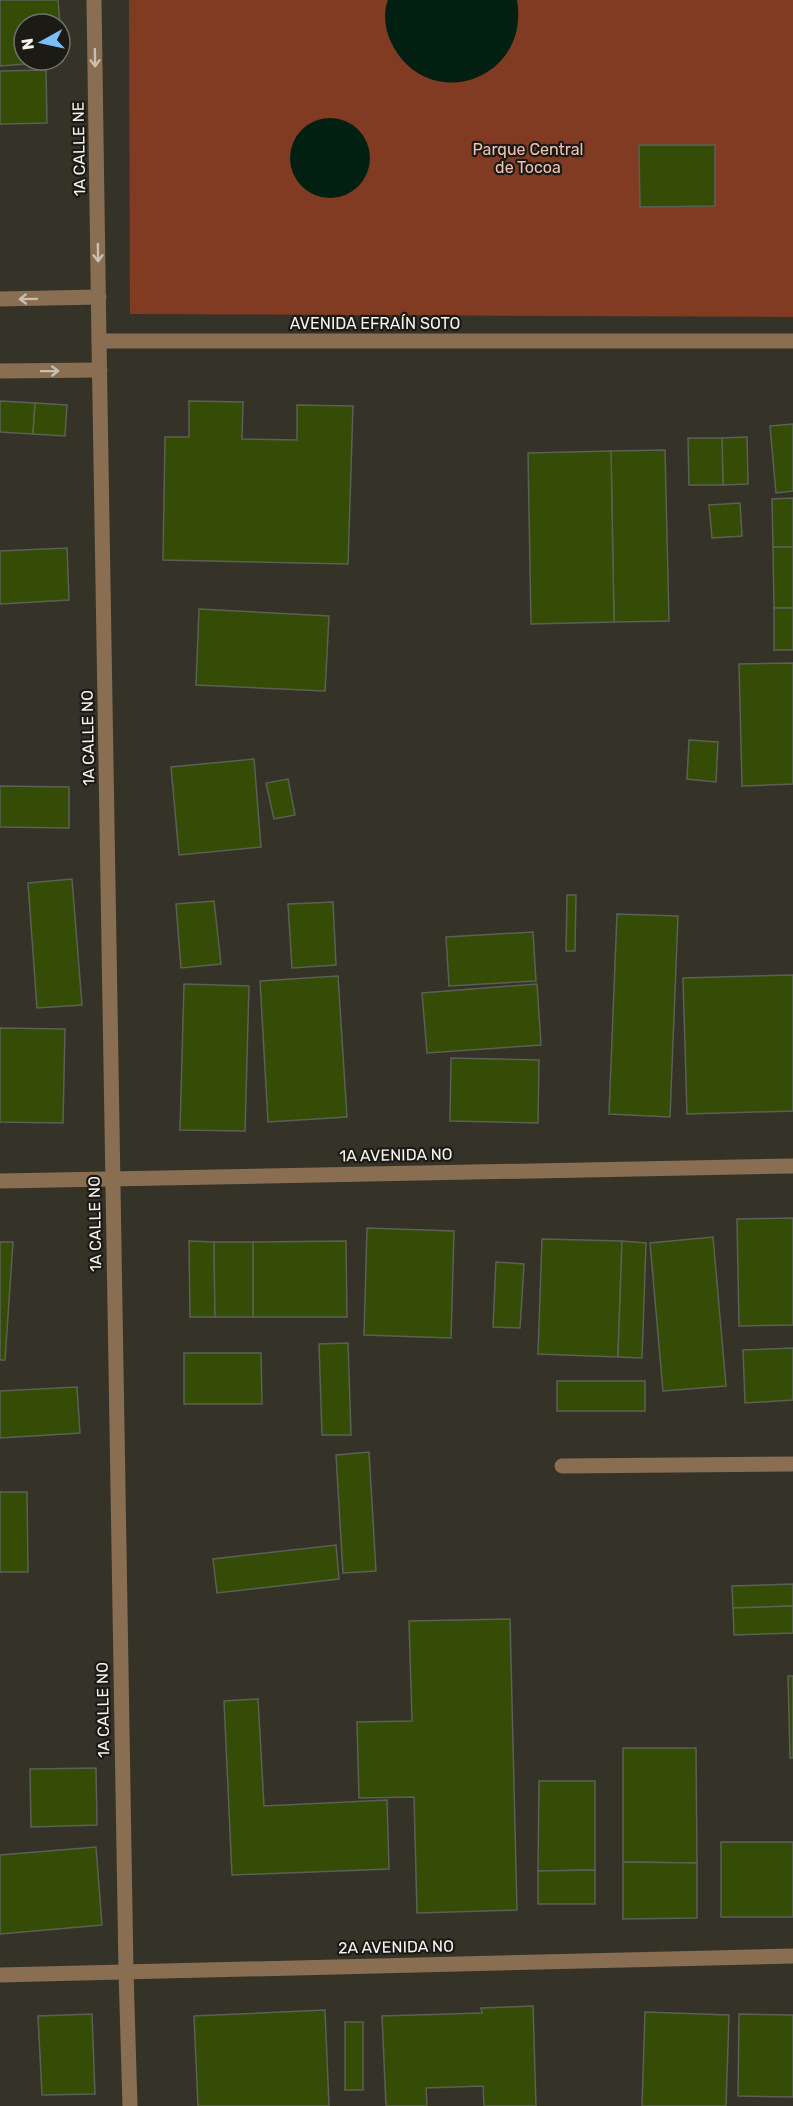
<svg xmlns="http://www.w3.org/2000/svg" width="793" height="2106" font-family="Rubik,sans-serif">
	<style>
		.green { fill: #813b22 }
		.water { fill: #022011 }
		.building { fill: #344c05; stroke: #5b6055; stroke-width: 1.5; fill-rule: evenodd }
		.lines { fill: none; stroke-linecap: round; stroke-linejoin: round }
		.lane { stroke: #896e51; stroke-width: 15 }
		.street { stroke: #896e51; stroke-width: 15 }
		.oneway { stroke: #cabeaf }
		.labels { text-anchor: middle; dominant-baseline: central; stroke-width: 4.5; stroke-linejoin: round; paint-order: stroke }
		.street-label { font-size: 16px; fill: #f5f4ed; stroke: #1b1a15 }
		.park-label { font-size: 16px; fill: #f2c2b2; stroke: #1b1a15 }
	</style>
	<rect width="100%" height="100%" fill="#353328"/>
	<polygon class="green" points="129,0 793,0 793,317 130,314"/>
	<g class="water">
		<path d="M388 0H517C531 82 424 116 390 40 385 29 383 12 388 0Z"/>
		<circle cx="330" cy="158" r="40"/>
	</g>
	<g class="building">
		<path d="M0 0H58L63 61 0 66ZM24 24H60V60H24Z"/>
		<polygon points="46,70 47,123 0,124 0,71"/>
		<polygon points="639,145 715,145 715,206 640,207"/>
		<polygon points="0,401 35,403 33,434 0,432"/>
		<polygon points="189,401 243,402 242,439 297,440 297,405 353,406 348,564 163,560 165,437 189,437"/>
		<polygon points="35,403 67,405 65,436 33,434"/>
		<polygon points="793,424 793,491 776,493 770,426"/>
		<polygon points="747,437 748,484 723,485 722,438"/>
		<polygon points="688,438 722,438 723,485 689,485"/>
		<polygon points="665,450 669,621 614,622 611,451"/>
		<polygon points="611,451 614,622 531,624 528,453"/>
		<polygon points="793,498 793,547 773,547 772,499"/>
		<polygon points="740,503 742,536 712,538 709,505"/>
		<polygon points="773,547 793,547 793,608 774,608"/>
		<polygon points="67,548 69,600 0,604 0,551"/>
		<rect x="774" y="608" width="19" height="42"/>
		<polygon points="199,609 329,616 325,691 196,685"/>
		<polygon points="793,663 793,784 742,786 739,664"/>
		<polygon points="689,740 718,742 716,782 687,779"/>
		<polygon points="254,759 261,847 179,855 171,767"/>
		<polygon points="288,779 295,815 274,819 266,783"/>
		<polygon points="0,786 69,787 69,828 0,827"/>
		<polygon points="72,879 82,1005 37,1008 28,883"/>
		<polygon points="567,895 576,895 575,951 566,951"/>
		<polygon points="214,901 221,964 181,968 176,904"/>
		<polygon points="333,902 336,965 292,968 288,904"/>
		<polygon points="617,914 678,916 670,1117 609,1114"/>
		<polygon points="533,932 536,981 449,986 446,937"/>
		<polygon points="793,975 793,1111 687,1114 683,978"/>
		<polygon points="338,976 347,1117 268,1122 260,981"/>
		<polygon points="184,984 249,986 245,1131 180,1130"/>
		<polygon points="537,984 541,1045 427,1053 422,993"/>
		<polygon points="0,1028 65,1029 63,1123 0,1122"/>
		<polygon points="451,1058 539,1060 538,1123 450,1121"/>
		<polygon points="793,1218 793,1325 739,1326 737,1219"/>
		<polygon points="367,1228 454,1231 451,1338 364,1335"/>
		<polygon points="713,1237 726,1386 663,1391 650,1243"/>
		<polygon points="542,1239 622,1241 618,1357 538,1354"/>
		<polygon points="189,1241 214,1242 215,1317 190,1317"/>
		<polygon points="346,1241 347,1317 253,1317 253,1242"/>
		<polygon points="622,1241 646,1243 642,1358 618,1357"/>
		<polygon points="0,1242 13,1242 5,1360 0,1360"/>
		<polygon points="214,1242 253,1242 253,1317 215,1317"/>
		<polygon points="496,1262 524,1264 520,1328 493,1327"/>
		<polygon points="348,1343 351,1435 322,1435 319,1344"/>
		<polygon points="793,1348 793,1400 745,1403 743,1350"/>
		<polygon points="184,1353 261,1353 262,1404 184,1404"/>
		<rect x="557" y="1381" width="88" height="30"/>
		<polygon points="77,1387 80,1433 0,1438 0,1391"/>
		<polygon points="369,1452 376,1571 343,1573 336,1455"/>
		<polygon points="0,1492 27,1492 28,1572 0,1572"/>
		<polygon points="336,1545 339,1579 217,1593 213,1559"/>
		<polygon points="793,1584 793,1606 733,1608 732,1586"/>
		<polygon points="793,1606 793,1633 734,1635 733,1608"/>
		<polygon points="510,1619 517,1910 417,1913 414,1797 359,1798 357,1722 412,1721 409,1621"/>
		<polygon points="788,1676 793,1676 793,1758 790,1758"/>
		<polygon points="258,1699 264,1806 387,1800 389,1869 232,1875 224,1701"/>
		<polygon points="623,1748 696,1748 697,1863 623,1862"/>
		<polygon points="96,1768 97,1825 31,1827 30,1769"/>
		<polygon points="539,1781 595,1781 595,1870 538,1871"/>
		<rect x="721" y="1842" width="72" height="75"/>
		<polygon points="96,1847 102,1925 0,1934 0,1855"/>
		<polygon points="623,1862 697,1863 697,1918 623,1919"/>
		<polygon points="595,1870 595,1904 538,1904 538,1871"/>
		<polygon points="533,2006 536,2106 484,2106 483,2086 426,2088 427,2106 386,2106 382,2016 482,2013 481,2008"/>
		<polygon points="325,2010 329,2106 198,2106 194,2016"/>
		<polygon points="645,2012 729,2015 726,2106 642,2106"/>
		<polygon points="92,2014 95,2094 42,2095 38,2016"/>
		<polygon points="739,2014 793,2015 793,2097 738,2096"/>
		<rect x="345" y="2022" width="18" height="68"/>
	</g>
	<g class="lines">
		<polyline class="lane" points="562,1466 793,1464"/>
		<g class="street">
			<polyline points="94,0 99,341 793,341"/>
			<polyline points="0,299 99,297"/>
			<polyline points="99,341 126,1971 130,2106"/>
			<polyline points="0,371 100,370"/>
			<polyline points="0,1181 793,1166"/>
			<polyline points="0,1975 793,1956"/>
		</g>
	</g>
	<defs><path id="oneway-shaft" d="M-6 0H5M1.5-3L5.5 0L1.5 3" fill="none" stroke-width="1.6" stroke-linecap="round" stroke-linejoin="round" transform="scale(1.5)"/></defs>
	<g class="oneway">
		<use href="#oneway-shaft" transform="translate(95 58) rotate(89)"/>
		<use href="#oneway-shaft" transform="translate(98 253) rotate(89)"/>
		<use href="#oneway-shaft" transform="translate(28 299) rotate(179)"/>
		<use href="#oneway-shaft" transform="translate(50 371) rotate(-1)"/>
	</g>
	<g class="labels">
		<g class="street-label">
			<text transform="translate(79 149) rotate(-91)">1A CALLE NE</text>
			<text x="375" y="323">AVENIDA EFRAÍN SOTO</text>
			<text transform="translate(88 738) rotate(-91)">1A CALLE NO</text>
			<text transform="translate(396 1155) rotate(-1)">1A AVENIDA NO</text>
			<text transform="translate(95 1224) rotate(-91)">1A CALLE NO</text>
			<text transform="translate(103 1710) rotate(-91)">1A CALLE NO</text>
			<text transform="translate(396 1947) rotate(-1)">2A AVENIDA NO</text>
		</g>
		<g class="park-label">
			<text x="528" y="149">Parque Central<tspan x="528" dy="18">de Tocoa</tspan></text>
		</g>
	</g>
	<g transform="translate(42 42) rotate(262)"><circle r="28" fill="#1b1a15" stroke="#72716b" stroke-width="1.5"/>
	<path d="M0-4.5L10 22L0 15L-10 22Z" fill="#7abff8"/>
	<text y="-9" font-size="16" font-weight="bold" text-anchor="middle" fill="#f5f4ed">N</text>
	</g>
</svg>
